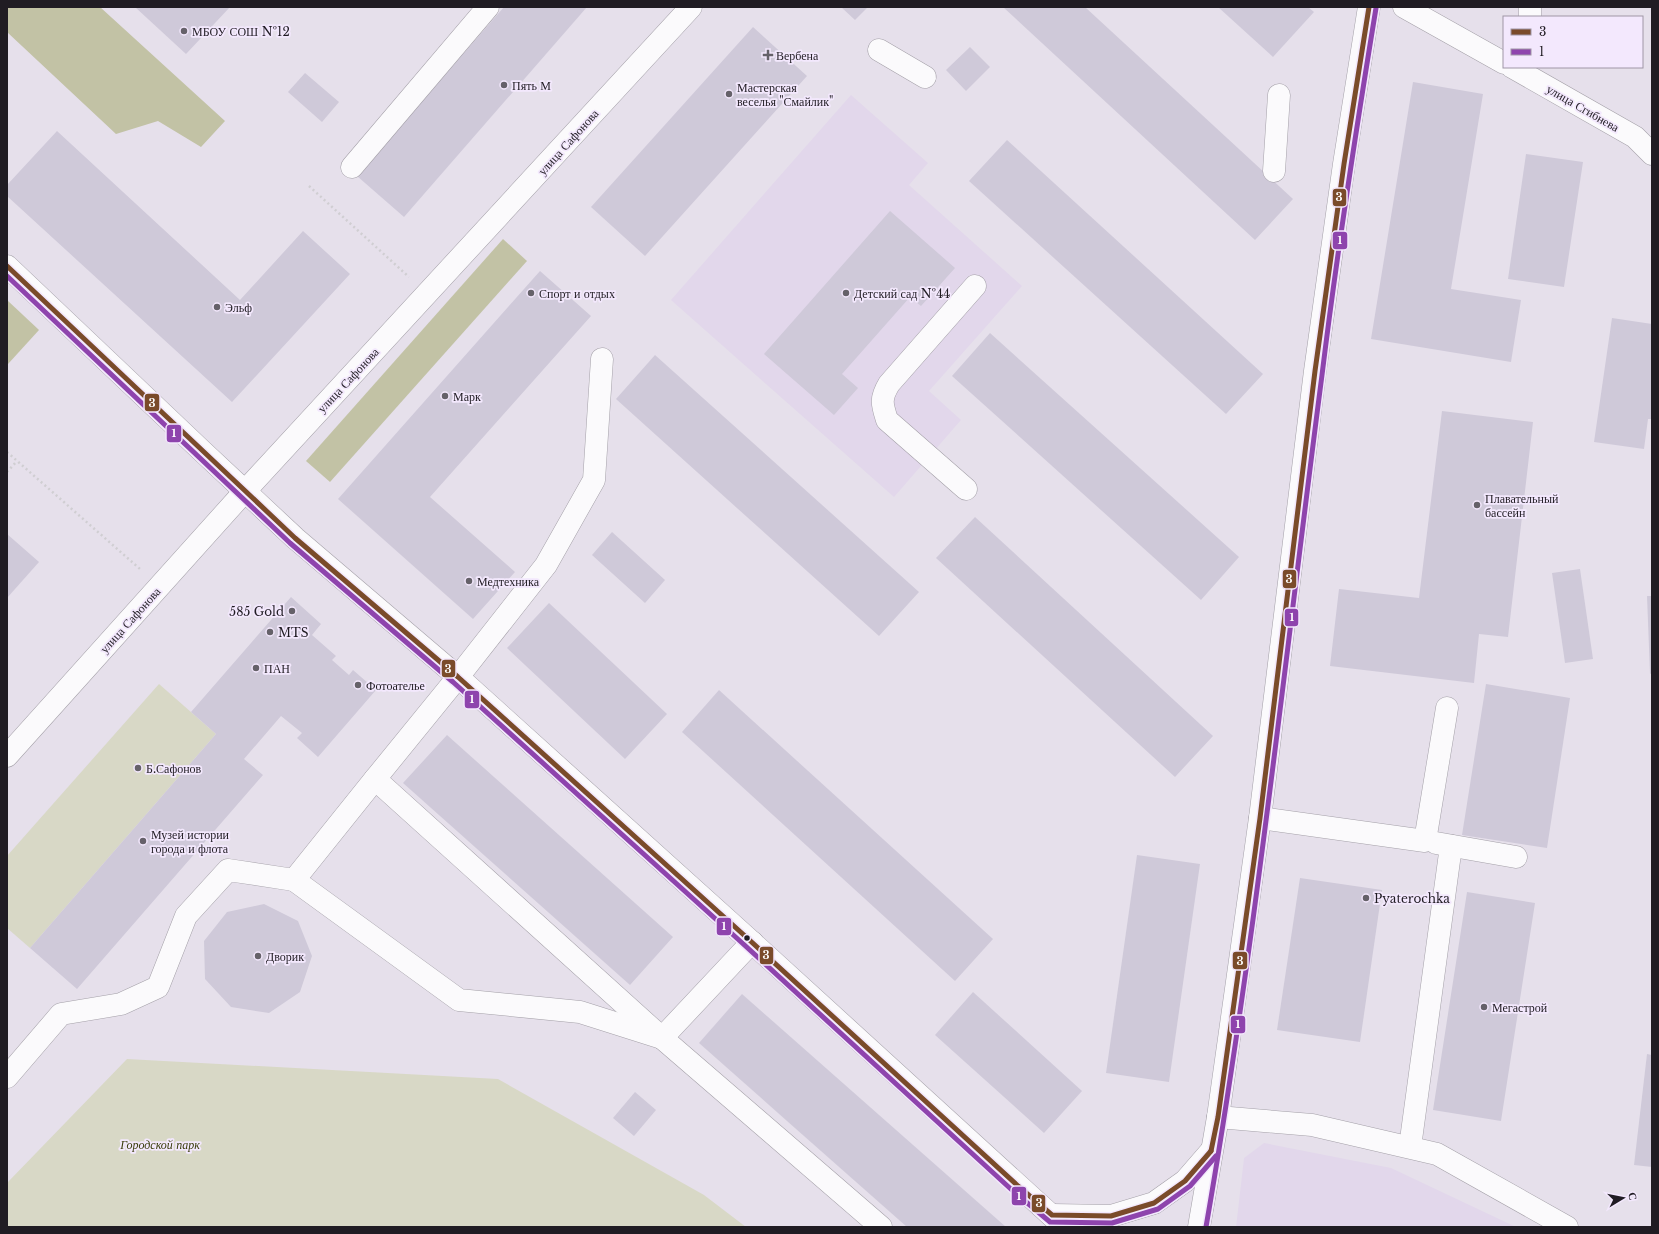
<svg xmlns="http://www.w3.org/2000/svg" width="1659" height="1234" font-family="'Libre Baskerville',serif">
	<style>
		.built { fill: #e2d7eb }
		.green { fill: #d8d8c6 }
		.forest { fill: #c2c2a5 }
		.building { fill: #cfc9d9 }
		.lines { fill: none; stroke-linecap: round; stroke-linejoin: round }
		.minor-casing { stroke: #a4a0a8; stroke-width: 23 }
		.path { stroke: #d0ced2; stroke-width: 2.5; stroke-dasharray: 2 3; stroke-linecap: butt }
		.minor { stroke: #fbfafc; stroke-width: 22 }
		.bus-1-casing { stroke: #f3e8fd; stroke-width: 8 }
		.bus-2-casing { stroke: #f3e8fd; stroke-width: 8 }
		.bus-1 { stroke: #7a4b2a; stroke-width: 5 }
		.bus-2 { stroke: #8e44ad; stroke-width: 5 }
		.poi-dot { fill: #656169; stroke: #f3e8fd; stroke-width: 1.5 }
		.bus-dot { fill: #201c23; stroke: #f3e8fd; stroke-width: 1.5 }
		.labels { text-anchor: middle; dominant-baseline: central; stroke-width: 3.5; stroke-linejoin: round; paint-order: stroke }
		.poi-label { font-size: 12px; fill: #201c23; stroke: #f3e8fd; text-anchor: start }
		.street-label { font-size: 12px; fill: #201c23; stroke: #f3e8fd }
		.park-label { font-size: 12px; font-style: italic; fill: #393c0a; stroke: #f3e8fd }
		.line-badge { stroke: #f3e8fd; stroke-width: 1.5 }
		.badge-label { font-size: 11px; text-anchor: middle; font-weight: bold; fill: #fff }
	</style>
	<rect width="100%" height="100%" fill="#e6e0eb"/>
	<g class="built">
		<polygon points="851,95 928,163 909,185 1022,286 929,391 961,420 894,497 671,300"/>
		<polygon points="1264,1143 1391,1168 1516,1227 1236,1227 1244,1158"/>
	</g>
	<g class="green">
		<polygon points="159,684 216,734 30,948 7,928 7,856"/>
		<polygon points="127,1059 498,1079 704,1195 746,1227 7,1227 7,1183"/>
	</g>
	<g class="forest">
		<polygon points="7,7 100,7 225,121 201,147 158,121 116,134 7,32"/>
		<polygon points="503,239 527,261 330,482 306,461"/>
		<polygon points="7,300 39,330 8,364 7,363"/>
	</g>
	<g class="building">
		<polygon points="135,7 230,7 186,54"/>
		<polygon points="504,7 587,7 404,217 357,176"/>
		<polygon points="841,7 868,7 855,20"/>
		<polygon points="1003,7 1085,7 1293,199 1255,240"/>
		<polygon points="1218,7 1308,7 1314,12 1273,57"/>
		<polygon points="753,27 807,76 645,256 591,207"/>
		<polygon points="970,47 990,67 966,91 946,70"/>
		<polygon points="305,73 339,102 322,122 288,92"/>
		<polygon points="1413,82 1483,94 1451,289 1521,300 1511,362 1371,339"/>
		<polygon points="57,131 240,300 303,231 350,274 232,402 7,196 7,185"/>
		<polygon points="1007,140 1263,374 1226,414 969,181"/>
		<polygon points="1526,154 1583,162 1564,287 1508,279"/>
		<polygon points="890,211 955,268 921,306 910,297 842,374 858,388 834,415 764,354"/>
		<polygon points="540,271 591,316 430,497 515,572 473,619 338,499"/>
		<polygon points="1612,318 1652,324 1652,419 1648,419 1644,449 1594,442"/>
		<polygon points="990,333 1239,557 1201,600 952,376"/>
		<polygon points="655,355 919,592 879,636 616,399"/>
		<polygon points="1442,411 1533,422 1508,637 1479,634 1474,683 1330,666 1339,589 1419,598"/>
		<polygon points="975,517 1213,736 1175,777 936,558"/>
		<polygon points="612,532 665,580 645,603 592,555"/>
		<polygon points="7,534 39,562 7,598"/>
		<polygon points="1580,569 1593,659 1565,663 1552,573"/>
		<polygon points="1647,596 1652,596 1652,673 1650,674"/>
		<polygon points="291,597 321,624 312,635 336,656 332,660 349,675 353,670 376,690 318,757 297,738 302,733 281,716 244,759 263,775 77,989 30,948 216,734 191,712"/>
		<polygon points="549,603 667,714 625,759 507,648"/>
		<polygon points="1486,684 1570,698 1547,848 1462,835"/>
		<polygon points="719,690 993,939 955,981 682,732"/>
		<polygon points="447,735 673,937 630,985 403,783"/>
		<polygon points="1137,855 1200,864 1169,1082 1106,1073"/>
		<polygon points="1300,878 1382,890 1360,1042 1277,1030"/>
		<polygon points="1467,892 1535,903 1501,1121 1433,1110"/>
		<polygon points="264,904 298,921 312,956 300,992 269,1013 231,1007 205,979 204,941 227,912"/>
		<polygon points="973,992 1082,1091 1044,1133 935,1035"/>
		<polygon points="742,994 1006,1227 907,1227 787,1121 699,1043"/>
		<polygon points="1647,1054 1652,1055 1652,1167 1634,1165"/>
		<polygon points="635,1092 656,1110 634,1136 613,1118"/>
	</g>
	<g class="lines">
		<g class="minor-casing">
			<g id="minor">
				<polyline points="1404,7 1504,63"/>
				<polyline points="1530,7 1530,17"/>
				<polyline points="879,50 925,77"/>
				<polyline points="1512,67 1635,137 1652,154"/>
				<polyline points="352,167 488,7"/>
				<polyline points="1274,171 1279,95"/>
				<polyline points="7,266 202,451 295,538 458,677 745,936 1064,1227"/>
				<polyline points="602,359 594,480 546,565 458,677 375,779 662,1038 881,1227"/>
				<path d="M966 489 887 420C882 404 880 399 889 384L975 286"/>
				<polyline points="7,756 245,491 691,7"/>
				<polyline points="1260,818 1425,841 1447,708"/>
				<polyline points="1436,843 1516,857"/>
				<polyline points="294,880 459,1000 580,1012 662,1038 752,942"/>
				<polyline points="7,1077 61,1014 121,1004 158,987 186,916 228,870 294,880 375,779"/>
				<polyline points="1218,1117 1312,1125 1437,1154 1567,1227"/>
				<polyline points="1410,1147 1451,846"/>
				<polyline points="1052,1215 1111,1216 1154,1203 1185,1181 1211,1151"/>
				<polyline points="1199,1227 1218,1117 1260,818 1315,371 1344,164 1369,7"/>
			</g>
		</g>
		<g class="path">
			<polyline points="309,186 409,277"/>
			<polyline points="7,452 140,569"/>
			<polyline points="7,472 17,461"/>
		</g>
		<use href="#minor" class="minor"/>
		<g class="bus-1-casing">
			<g id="bus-1">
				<polyline points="7,266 295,538 458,677 745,936 1018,1186 1052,1215 1111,1216 1154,1203 1185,1181 1211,1151"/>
				<polyline points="1211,1151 1218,1117 1260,818 1315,371 1344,164 1369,7"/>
			</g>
		</g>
		<g class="bus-2-casing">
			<g id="bus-2">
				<polyline points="7,276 290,543 453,682 740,941 1013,1191 1050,1222 1112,1223 1158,1209 1190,1186 1216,1156"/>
				<path d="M1206 1227C1255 945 1285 659 1322 375 1337 252 1356 130 1376 8"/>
			</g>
		</g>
		<use href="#bus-1" class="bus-1"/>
		<use href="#bus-2" class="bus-2"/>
	</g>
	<g class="poi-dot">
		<circle cx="184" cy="31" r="4"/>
		<path d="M766 49h4v4h4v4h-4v4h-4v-4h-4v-4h4z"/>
		<circle cx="504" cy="85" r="4"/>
		<circle cx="729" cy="94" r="4"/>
		<circle cx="531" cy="293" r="4"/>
		<circle cx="846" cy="293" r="4"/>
		<circle cx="217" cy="307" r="4"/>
		<circle cx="445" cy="396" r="4"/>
		<circle cx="1477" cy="505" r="4"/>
		<circle cx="469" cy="581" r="4"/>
		<circle cx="292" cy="611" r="4"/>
		<circle cx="270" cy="632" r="4"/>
		<circle cx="256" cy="668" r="4"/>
		<circle cx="358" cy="685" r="4"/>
		<circle cx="138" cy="768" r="4"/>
		<circle cx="143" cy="841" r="4"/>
		<circle cx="1366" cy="898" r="4"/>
		<circle cx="258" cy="956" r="4"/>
		<circle cx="1484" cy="1007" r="4"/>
	</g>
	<circle class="bus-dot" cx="747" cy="938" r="3.5"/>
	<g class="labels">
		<g class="poi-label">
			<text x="192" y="31">МБОУ СОШ №12</text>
			<text x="776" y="55">Вербена</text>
			<text x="512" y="85">Пять М</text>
			<text x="737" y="87">Мастерская<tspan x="737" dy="14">веселья "Смайлик"</tspan></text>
			<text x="539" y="293">Спорт и отдых</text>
			<text x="854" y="293">Детский сад №44</text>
			<text x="225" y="307">Эльф</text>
			<text x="453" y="396">Марк</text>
			<text x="1485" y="498">Плавательный<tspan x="1485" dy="14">бассейн</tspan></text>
			<text x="477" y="581">Медтехника</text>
			<text x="284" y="611" text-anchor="end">585 Gold</text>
			<text x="278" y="632">MTS</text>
			<text x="264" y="668">ПАН</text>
			<text x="366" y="685">Фотоателье</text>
			<text x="146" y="768">Б.Сафонов</text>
			<text x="151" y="834">Музей истории<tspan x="151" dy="14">города и флота</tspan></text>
			<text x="1374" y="898">Pyaterochka</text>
			<text x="266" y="956">Дворик</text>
			<text x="1492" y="1007">Мегастрой</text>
		</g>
		<g class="street-label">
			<text transform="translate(1583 108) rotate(30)">улица Сгибнева</text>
			<text transform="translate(568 142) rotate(-48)">улица Сафонова</text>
			<text transform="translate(348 380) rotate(-47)">улица Сафонова</text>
			<text transform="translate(130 620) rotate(-48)">улица Сафонова</text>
		</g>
		<g class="park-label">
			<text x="160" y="1144">Городской парк</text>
		</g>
	</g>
	<g class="line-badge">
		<rect x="1332" y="188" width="15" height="19" rx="4" fill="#7a4b2a"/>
		<rect x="1332" y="231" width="16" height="19" rx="4" fill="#8e44ad"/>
		<rect x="144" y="393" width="16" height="19" rx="4" fill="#7a4b2a"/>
		<rect x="166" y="424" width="16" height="19" rx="4" fill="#8e44ad"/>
		<rect x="1282" y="569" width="15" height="20" rx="4" fill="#7a4b2a"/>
		<rect x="1284" y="608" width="15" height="19" rx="4" fill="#8e44ad"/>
		<rect x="441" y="659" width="15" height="19" rx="4" fill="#7a4b2a"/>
		<rect x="464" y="690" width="16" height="19" rx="4" fill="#8e44ad"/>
		<rect x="716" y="917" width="16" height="19" rx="4" fill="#8e44ad"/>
		<rect x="759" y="946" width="15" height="19" rx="4" fill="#7a4b2a"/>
		<rect x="1232" y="951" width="16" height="19" rx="4" fill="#7a4b2a"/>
		<rect x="1230" y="1015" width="16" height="19" rx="4" fill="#8e44ad"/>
		<rect x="1011" y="1186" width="16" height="20" rx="4" fill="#8e44ad"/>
		<rect x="1031" y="1194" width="15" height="19" rx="4" fill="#7a4b2a"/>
	</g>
	<g class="badge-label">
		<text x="1339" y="201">3</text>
		<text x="1340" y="244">1</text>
		<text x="152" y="407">3</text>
		<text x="174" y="437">1</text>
		<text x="1289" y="583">3</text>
		<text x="1292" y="621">1</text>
		<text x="448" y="673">3</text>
		<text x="472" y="703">1</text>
		<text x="724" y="930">1</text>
		<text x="766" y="959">3</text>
		<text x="1240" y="965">3</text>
		<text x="1238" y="1028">1</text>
		<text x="1019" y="1200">1</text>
		<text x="1039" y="1207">3</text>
	</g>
	<rect width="1659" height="1234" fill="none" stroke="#201c23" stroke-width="16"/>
	<rect x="1503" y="16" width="140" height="52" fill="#f3e8fd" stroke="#9f96a6"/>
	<rect x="1511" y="29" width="20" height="6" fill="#7a4b2a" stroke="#9f96a6"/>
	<text x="1539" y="36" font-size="12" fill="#201c23">3</text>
	<rect x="1511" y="49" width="20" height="6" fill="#8e44ad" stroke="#9f96a6"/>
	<text x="1539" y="56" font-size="12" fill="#201c23">1</text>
	<g transform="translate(1623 1198) rotate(80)" stroke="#f3e8fd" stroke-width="3" paint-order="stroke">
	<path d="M0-3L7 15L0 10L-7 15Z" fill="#201c23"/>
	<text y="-6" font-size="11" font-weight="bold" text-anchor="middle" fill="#201c23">С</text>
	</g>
</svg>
